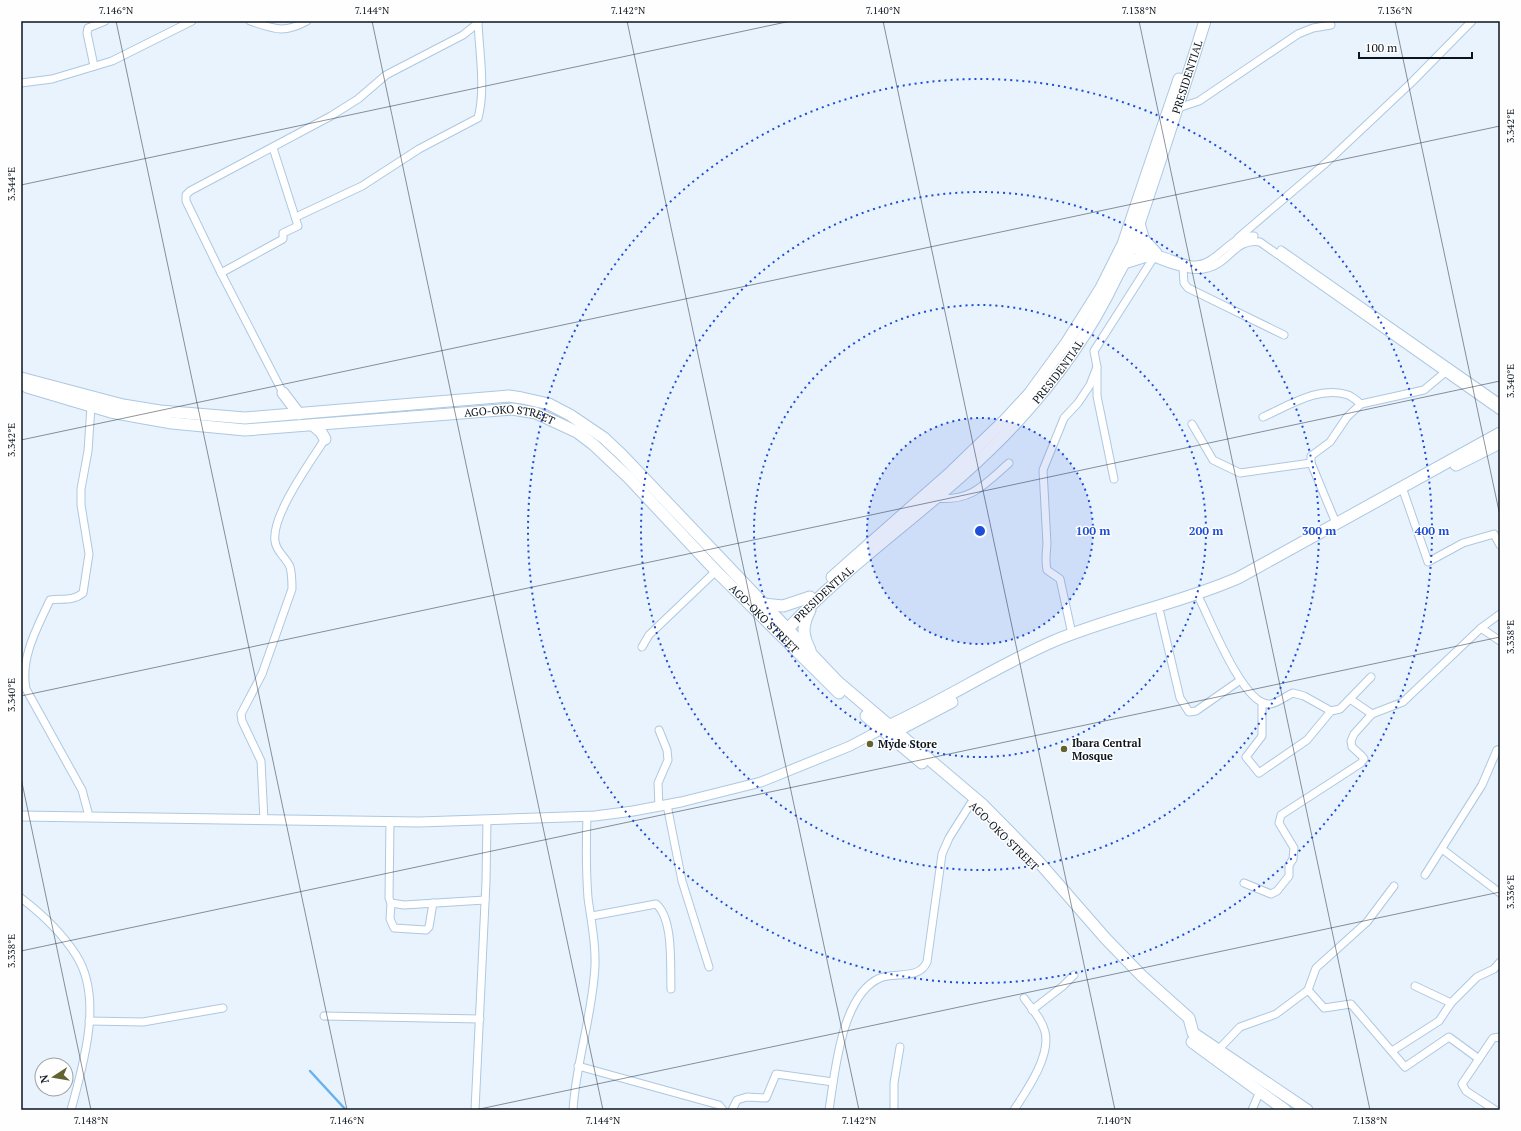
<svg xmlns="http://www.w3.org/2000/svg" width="1521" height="1131" font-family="'PT Serif',serif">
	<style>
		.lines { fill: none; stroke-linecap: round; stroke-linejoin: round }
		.stream { stroke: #66b2f0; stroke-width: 2.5 }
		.street-casing { stroke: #adc8e1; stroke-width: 9 }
		.secondary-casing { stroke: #adc8e1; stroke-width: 11 }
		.primary-casing { stroke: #adc8e1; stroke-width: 13 }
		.street { stroke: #fff; stroke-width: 7 }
		.secondary { stroke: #fff; stroke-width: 9 }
		.primary { stroke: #fff; stroke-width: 11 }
		.ticks { fill: none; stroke: #0c151e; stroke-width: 1; stroke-opacity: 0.45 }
		.ring { fill: none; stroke: #1d4ed8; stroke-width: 2; stroke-dasharray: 2 4 }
		.poi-dot { fill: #636330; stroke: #fefefe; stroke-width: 1.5 }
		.labels { text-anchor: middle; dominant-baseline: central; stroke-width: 3; stroke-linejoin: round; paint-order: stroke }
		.street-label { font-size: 11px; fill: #0c151e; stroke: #fefefe }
		.poi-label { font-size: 11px; font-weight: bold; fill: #0c151e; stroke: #fefefe; text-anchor: start }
		.centre { fill: #1d4ed8; stroke: #fefefe; stroke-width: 2 }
		.ring-label { font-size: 12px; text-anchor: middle; font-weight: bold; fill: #1d4ed8; stroke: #fefefe; stroke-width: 3; stroke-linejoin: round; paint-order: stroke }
		.neatline { fill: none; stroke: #0c151e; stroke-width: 1.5 }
		.ticks-label { font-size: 10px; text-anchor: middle; fill: #0c151e }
	</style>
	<rect width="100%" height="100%" fill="#e8f3fd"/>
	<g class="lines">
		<polyline class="stream" points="310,1071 346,1110"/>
		<g class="street-casing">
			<g id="street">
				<path d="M250 21C275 29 283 34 307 21"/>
				<polyline points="94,66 87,33 88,28 105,21"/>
				<polyline points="21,83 52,79 112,61 192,21"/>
				<polyline points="1178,108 1199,101 1298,34 1313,28 1331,25"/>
				<path d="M296 217 362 186 419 149 478 118C486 88 479 52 478 21"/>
				<polyline points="1238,238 1327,162 1412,82 1472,21"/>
				<polyline points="1130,241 1151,250"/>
				<path d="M1127 246C1147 255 1187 275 1208 268 1230 262 1235 238 1260 242L1500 411"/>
				<polyline points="1281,250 1500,403"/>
				<path d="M1160 255C1171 258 1182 264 1193 265 1218 266 1229 234 1254 236"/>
				<polyline points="1183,267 1184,283 1188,288 1284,335"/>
				<polyline points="221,273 283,239 283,233 298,226 273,148"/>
				<polyline points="283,393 221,273 186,201 186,195 190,191 331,116 358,99 386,75 463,35 478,23"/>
				<path d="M1263 417C1288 406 1320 385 1348 395 1353 397 1357 401 1361 404"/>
				<polyline points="1192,424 1213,460 1240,473 1311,463"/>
				<polyline points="1114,479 1097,396 1097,367 1094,351 1154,257"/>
				<polyline points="1404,493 1428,562 1463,543 1494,534 1500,545"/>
				<path d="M935 498C971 502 984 485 1009 463"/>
				<polyline points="1336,523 1311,463 1311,456 1330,442 1347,417 1361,404 1424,390 1449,369"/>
				<path d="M1200 600C1211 622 1243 703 1268 704 1276 705 1285 696 1293 693L1304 696 1331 711 1340 709 1371 677"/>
				<polyline points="1160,613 1180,698 1189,712 1196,711 1239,681"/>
				<polyline points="1481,628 1500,641"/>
				<path d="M1072 634 1060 579 1047 570C1045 561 1046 554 1047 544L1043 470 1064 418 1078 403 1090 385 1097 367"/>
				<polyline points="642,647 649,635 716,571"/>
				<polyline points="1350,699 1372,714"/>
				<polyline points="1262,703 1262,736 1246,757 1259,773 1307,740 1331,711"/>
				<polyline points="667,805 682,881 709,967"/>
				<polyline points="659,807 658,783 668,760 667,750 659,730"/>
				<path d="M89 816 82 790 26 689C20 658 37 628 50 600 62 598 72 602 83 593L89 554 81 505V489L88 451 91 406"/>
				<path d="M264 820 261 761 242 721 241 714 262 674 292 589C292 581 292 574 290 567 286 557 276 552 275 541 271 516 311 461 325 439"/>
				<polyline points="390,822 389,898 391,903 404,905 485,900"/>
				<polyline points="1442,849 1500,893"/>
				<polyline points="1425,875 1482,785 1497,750 1500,749"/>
				<polyline points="1244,883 1271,894 1277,891 1289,876 1289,865 1293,859 1294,848 1279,823 1281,815 1361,763 1364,759 1362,756 1352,747 1351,741 1354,734 1372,714 1403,702 1481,628 1500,614"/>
				<path d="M21 898C42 914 62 933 76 955 104 998 83 1065 71 1110"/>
				<polyline points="391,903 390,919 394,928 426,930 429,927 433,903"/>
				<path d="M592 916 656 904C674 919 670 967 671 989"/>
				<polyline points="1415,986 1451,1003 1477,977 1494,969 1500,962"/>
				<polyline points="1308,990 1324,1008 1351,1004 1405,1067 1449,1037 1479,1059"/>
				<polyline points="1032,1010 1063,986 1074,975"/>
				<polyline points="324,1016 480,1019"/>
				<polyline points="89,1021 143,1022 223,1008"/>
				<polyline points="1218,1050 1240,1027 1276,1014 1308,990 1316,968 1367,922 1394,886"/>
				<polyline points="1392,1051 1439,1021 1451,1003"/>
				<polyline points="578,1066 719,1105 723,1110"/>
				<polyline points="475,1110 486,882 487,820"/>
				<path d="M573 1110C576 1061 593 1014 595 965 596 942 591 921 588 898 586 871 586 844 587 816"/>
				<polyline points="732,1110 737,1100 747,1097 766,1098 776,1074 833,1082"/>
				<path d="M829 1110C835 1073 841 995 880 978 895 972 919 980 927 962L942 854 949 838 971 803"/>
				<polyline points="894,1110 894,1083 900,1047"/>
				<path d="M1014 1110C1027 1090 1051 1056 1045 1032 1042 1019 1031 1008 1024 998"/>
				<polyline points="1252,1110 1260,1091"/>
				<polyline points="1495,1110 1466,1091 1462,1084 1493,1038 1500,1037"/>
			</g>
		</g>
		<g class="secondary-casing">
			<polyline id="secondary" points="21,816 419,822 595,816 633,811 681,802 761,782 850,746 882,729"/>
		</g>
		<g class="primary-casing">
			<g id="primary">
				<polyline points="1139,224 1144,240 1156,253"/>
				<polyline points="1124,263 1150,255"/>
				<polyline points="21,378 123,405 160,411 245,418 509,396 522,398 549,404 570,415 604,438 622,455 838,682 983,805 1038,861 1106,939 1142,976 1189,1018 1193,1033 1307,1110"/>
				<path id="s1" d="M27 387 111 412 138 417 172 423 245 430 512 409 536 413 577 432 594 445 629 478 716 571 839 693"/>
				<polyline points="283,393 299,414"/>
				<polyline points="313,425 321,432 325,439"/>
				<polyline points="1456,465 1500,443"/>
				<polyline points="832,577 951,472 1006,419 1029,394 1067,342 1101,288 1123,244 1179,79"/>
				<polyline points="763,604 783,606 810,597"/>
				<path d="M810 610C802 626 802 634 810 650"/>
				<path id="s2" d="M783 634C854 556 945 500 1016 423 1056 380 1091 331 1116 278 1121 268 1128 258 1131 247 1157 172 1181 97 1205 21"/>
				<polyline points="866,716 922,763"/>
				<path d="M884 728C942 702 996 666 1054 641 1114 616 1178 604 1238 578L1500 433"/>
				<polyline points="891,734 952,702"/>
				<polyline points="1192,1042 1285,1110"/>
			</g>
		</g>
		<use href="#street" class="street"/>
		<use href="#secondary" class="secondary"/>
		<use href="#primary" class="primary"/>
	</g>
	<path class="ticks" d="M116 21 347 1110M372 21 603 1110M627 21 859 1110M883 21 1115 1110M1139 21 1370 1110M1395 21 1500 516M21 185 791 21M21 440 1500 126M21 696 1500 381M21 778 91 1110M21 951 1500 637M475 1110 1500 892"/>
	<circle cx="980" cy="531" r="113" fill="#1d4ed8" fill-opacity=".12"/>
	<g class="ring">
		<circle cx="980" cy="531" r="113"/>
		<circle cx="980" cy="531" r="226"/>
		<circle cx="980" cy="531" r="339"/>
		<circle cx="980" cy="531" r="452"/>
	</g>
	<g class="poi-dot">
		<circle cx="870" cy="744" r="4"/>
		<circle cx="1064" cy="749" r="4"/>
	</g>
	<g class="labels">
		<g class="street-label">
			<text stroke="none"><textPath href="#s2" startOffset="705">PRESIDENTIAL</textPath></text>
			<text stroke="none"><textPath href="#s2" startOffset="381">PRESIDENTIAL</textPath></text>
			<text stroke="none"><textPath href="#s1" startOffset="489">AGO-OKO STREET</textPath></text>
			<text stroke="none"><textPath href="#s2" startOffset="57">PRESIDENTIAL</textPath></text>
			<text stroke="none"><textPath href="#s1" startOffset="825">AGO-OKO STREET</textPath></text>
			<text transform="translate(1004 836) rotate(45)">AGO-OKO STREET</text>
		</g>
		<g class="poi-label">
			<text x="1072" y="743">Ibara Central<tspan x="1072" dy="13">Mosque</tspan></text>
			<text x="878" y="744">Myde Store</text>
		</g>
	</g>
	<circle cx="980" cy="531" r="6" class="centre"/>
	<g class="ring-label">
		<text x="1093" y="535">100 m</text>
		<text x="1206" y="535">200 m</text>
		<text x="1319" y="535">300 m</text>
		<text x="1432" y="535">400 m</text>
	</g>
	<rect width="1521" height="1131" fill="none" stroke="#fefefe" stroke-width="44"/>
	<g transform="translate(54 1077) rotate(258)"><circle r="19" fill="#fefefe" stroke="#9da1a4"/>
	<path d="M0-3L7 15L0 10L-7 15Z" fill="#636330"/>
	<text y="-6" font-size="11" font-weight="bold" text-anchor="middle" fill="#0c151e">N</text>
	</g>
	<path d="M1359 52v6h113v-6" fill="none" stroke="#0c151e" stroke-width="2"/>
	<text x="1365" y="52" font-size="12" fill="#0c151e" stroke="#fefefe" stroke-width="3" paint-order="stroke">100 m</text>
	<rect x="22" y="22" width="1477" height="1087" class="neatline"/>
	<g class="ticks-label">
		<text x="116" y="14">7.146°N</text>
		<text x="372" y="14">7.144°N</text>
		<text x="628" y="14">7.142°N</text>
		<text x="883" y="14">7.140°N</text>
		<text x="1139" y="14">7.138°N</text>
		<text x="1395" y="14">7.136°N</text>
		<text transform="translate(1510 126) rotate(-90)" y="4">3.342°E</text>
		<text transform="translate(11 184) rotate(-90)" y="4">3.344°E</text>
		<text transform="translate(1510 381) rotate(-90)" y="4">3.340°E</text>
		<text transform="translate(11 440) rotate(-90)" y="4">3.342°E</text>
		<text transform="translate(1510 637) rotate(-90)" y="4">3.338°E</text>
		<text transform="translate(11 695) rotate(-90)" y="4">3.340°E</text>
		<text transform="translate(1510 892) rotate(-90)" y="4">3.336°E</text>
		<text transform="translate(11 951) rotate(-90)" y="4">3.338°E</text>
		<text x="91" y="1124">7.148°N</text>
		<text x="347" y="1124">7.146°N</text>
		<text x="603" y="1124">7.144°N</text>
		<text x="859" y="1124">7.142°N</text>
		<text x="1114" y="1124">7.140°N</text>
		<text x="1370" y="1124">7.138°N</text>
	</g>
</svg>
